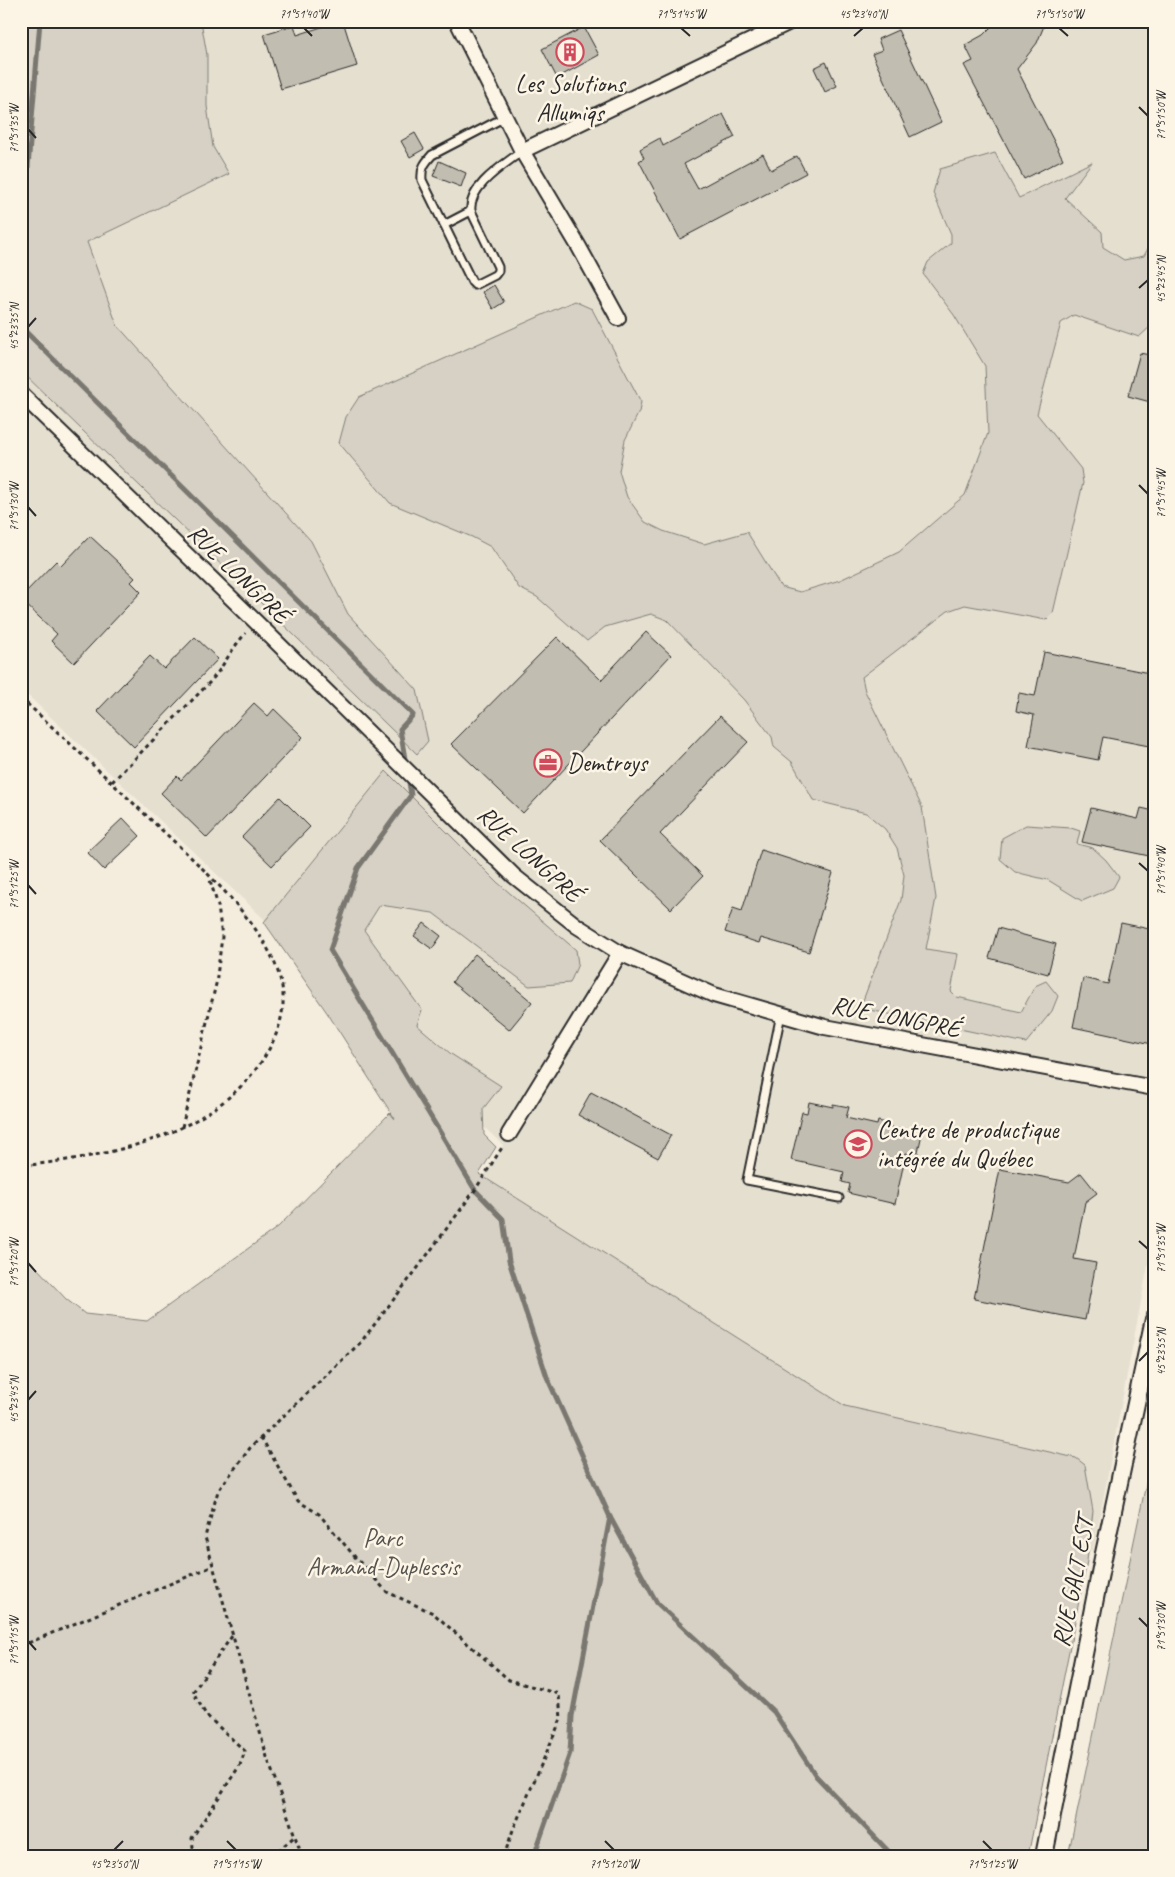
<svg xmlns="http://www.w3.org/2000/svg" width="1175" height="1877" font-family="Caveat,sans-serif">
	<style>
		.built { fill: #e5dfd0 }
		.green { fill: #d6d1c4; stroke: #807e78 }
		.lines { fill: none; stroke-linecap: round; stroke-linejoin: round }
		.stream { stroke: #7a7771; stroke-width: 5 }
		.building { fill: #c2bdb1; stroke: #2b2b2b }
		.service-casing { stroke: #2b2b2b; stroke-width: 11 }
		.minor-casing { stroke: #2b2b2b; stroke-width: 18 }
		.tertiary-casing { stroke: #2b2b2b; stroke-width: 20 }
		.path { stroke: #2b2b2b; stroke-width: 3; stroke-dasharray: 4 4; stroke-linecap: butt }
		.service { stroke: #fcf5e5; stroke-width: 7 }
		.minor { stroke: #fcf5e5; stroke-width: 14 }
		.tertiary { stroke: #fcf5e5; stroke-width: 16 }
		.ticks { fill: none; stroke: #2b2b2b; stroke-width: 2 }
		.labels { text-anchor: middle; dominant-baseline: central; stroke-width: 5; stroke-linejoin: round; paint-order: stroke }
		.poi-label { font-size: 25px; fill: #2b2b2b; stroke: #fcf5e5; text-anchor: start }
		.street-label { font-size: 25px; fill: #2b2b2b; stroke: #fcf5e5 }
		.park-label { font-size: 25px; fill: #565451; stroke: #fcf5e5 }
		.neatline { fill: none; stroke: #2b2b2b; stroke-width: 2 }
		.ticks-label { font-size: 12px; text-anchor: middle; fill: #2b2b2b }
	</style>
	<rect width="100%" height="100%" fill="#f4edde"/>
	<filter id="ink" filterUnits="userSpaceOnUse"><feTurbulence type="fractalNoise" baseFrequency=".02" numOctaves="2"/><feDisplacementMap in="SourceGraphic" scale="10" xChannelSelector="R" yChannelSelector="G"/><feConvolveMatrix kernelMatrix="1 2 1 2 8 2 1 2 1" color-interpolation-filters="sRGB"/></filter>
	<g filter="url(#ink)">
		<polygon class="built" points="21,21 1154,21 1154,1234 1093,1552 475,1190 503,1145 21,689"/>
		<g class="green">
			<polygon points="21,21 201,21 207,55 207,106 213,147 229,174 87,242 117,325 311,541 348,614 417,690 428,741 417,754 21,371"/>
			<polygon points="995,153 1019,198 1092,162 1065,198 1102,232 1103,247 1124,260 1144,256 1154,237 1154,317 1151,326 1139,337 1074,315 1061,323 1037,414 1081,469 1083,483 1053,613 1046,620 965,605 948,611 862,677 865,691 922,807 936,898 926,949 958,954 951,991 957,997 1021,1012 1035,986 1046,981 1058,996 1052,1011 1026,1043 865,1009 862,1003 901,900 904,875 897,848 885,829 866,813 813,800 792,762 774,747 772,737 744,700 667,620 651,614 605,627 587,641 537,597 519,588 491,547 472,537 390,503 339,443 346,417 359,397 574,301 592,309 641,402 639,412 625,440 619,471 627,497 645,522 663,531 704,544 747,532 781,587 800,592 840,580 899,552 965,495 988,433 985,366 954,315 923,274 928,262 951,243 951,234 933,193 940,169"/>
			<polygon points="386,771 497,882 576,950 578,964 570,983 529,986 433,913 380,905 364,930 422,1010 417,1025 451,1054 501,1086 483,1109 484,1135 496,1147 479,1174 845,1406 1076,1458 1085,1465 1093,1511 1087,1561 1028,1856 21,1856 21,1251 66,1299 85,1314 147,1321 278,1227 390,1113 395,1119 328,1014 264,922"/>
			<polygon points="1026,825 1071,828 1080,831 1077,844 1093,848 1106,860 1119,877 1113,888 1082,901 1048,880 1015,872 1000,859 1002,838"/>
			<polygon points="1154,1445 1154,1856 1068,1856 1147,1479"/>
		</g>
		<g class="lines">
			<g class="stream">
				<polyline points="21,252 40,21"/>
				<polyline points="21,326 23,329 413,715 400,729 406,765"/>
				<polyline points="408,776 411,795 358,868 330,950 475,1190 503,1219 509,1261 547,1377 610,1517 657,1603 774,1712 816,1776 893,1856"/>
				<polyline points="534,1856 570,1753 572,1716 610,1517"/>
			</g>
		</g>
		<g class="building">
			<polygon points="340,21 343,21 357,66 281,89 264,34 294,25 297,35"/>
			<polygon points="997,21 1046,21 1037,43 1017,69 1063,159 1024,179 964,65 973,61 965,45 983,35"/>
			<polygon points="584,27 599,55 557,78 542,49"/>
			<polygon points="898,30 941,122 910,137 872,54 882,50 878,39"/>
			<polygon points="826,62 837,86 825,92 814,68"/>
			<polygon points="723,114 735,137 684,164 698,189 763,154 771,170 797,156 806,173 680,239 639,161 644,158 640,149 660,138 663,146"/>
			<polygon points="415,133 424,149 410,157 401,141"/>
			<polygon points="439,161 466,173 461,187 433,176"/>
			<polygon points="494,285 504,302 493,309 483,292"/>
			<polygon points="1140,353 1154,356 1154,403 1128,396"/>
			<polygon points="90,536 135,578 131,582 141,592 74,663 51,641 57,634 21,600 21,597 56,561 61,566"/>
			<polygon points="646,632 671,655 523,813 451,744 557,637 601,680"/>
			<polygon points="195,637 218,659 134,747 97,711 150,656 164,669"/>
			<polygon points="1044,652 1154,674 1154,747 1103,737 1098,760 1028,746 1034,715 1016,711 1019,693 1035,696"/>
			<polygon points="254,703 268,716 274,709 303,737 207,838 161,793 177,776 181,780"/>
			<polygon points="720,716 748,742 660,834 703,876 671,909 600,840"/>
			<polygon points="280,797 310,827 272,866 242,837"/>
			<polygon points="1091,808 1138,819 1141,808 1154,811 1154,857 1082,842"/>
			<polygon points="123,818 140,836 104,870 87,852"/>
			<polygon points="761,850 833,873 809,952 761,938 759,943 725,932 733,908 742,911"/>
			<polygon points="424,923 441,936 432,949 414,936"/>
			<polygon points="1121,923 1154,930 1154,1034 1152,1044 1073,1027 1083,978 1108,984"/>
			<polygon points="998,928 1056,944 1048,974 989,958"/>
			<polygon points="475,954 532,1002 509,1030 452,982"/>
			<polygon points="591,1092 671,1135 658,1158 578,1115"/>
			<polygon points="809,1102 833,1107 833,1104 849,1107 846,1118 877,1125 878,1121 890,1124 890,1127 922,1134 917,1156 906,1153 895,1204 848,1193 850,1184 842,1182 844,1172 791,1160 802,1112 807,1113"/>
			<polygon points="1000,1169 1069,1182 1081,1173 1097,1193 1085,1202 1074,1259 1096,1263 1085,1320 974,1299"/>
		</g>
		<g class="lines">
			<g class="service-casing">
				<g id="service">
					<path d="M505 117 432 155C424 164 421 168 422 180L472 282 475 285 495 275 498 271V267L471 211C468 186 504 165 522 151"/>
					<polyline points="444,225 471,211"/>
					<polyline points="781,1014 747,1180 839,1198"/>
				</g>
			</g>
			<g class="minor-casing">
				<g id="minor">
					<polyline points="457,21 522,151 579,247 618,318"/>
					<polyline points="522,151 792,21"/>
					<polyline points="21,394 256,622 514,876 577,926 620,953 714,995 825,1027 1154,1088"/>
					<polyline points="509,1134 620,953"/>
				</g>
			</g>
			<g class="tertiary-casing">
				<polyline id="tertiary" points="1044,1856 1103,1558 1154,1319"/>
			</g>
			<g class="path">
				<path d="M21 698C64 738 106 777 148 817 192 859 267 922 281 982 290 1018 269 1056 246 1081 189 1142 101 1157 21 1166"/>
				<path d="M112 782 210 682C224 666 231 649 246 633"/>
				<polyline points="182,1127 216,984 222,937 218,906 209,877"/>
				<polyline points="261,1437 298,1501 319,1514 355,1557 387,1592 433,1613 509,1680 559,1694 561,1719 513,1830 504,1856"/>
				<polyline points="21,1646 213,1566"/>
				<polyline points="194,1856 192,1838 240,1765 245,1751 206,1715 193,1692 232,1636"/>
				<polyline points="272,1856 295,1836"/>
				<polyline points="302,1856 267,1757 205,1537 218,1491 250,1448 361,1342 417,1269 475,1190 503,1146"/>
			</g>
			<use href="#service" class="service"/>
			<use href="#minor" class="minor"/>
			<use href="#tertiary" class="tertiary"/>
		</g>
	</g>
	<path class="ticks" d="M304 28 312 36M681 28 690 36M1059 28 1068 36M854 36 863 28M1139 107 1148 116M28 129 36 138M1139 288 1148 280M28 327 36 318M1139 485 1148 494M28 507 36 516M1139 863 1148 871M28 885 36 894M1139 1241 1148 1249M28 1263 36 1272M1139 1361 1148 1352M28 1400 36 1391M1139 1618 1148 1627M28 1641 36 1650M227 1841 236 1850M605 1841 614 1850M983 1841 992 1850M114 1850 123 1841"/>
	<defs>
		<g id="building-ring" transform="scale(1.4375)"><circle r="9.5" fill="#fcf5e5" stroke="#d1495b" stroke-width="1.5"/><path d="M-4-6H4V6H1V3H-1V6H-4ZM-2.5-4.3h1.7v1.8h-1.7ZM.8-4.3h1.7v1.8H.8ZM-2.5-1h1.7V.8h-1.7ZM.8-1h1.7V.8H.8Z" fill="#d1495b"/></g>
		<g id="office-ring" transform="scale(1.4375)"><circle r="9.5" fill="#fcf5e5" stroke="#d1495b" stroke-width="1.5"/><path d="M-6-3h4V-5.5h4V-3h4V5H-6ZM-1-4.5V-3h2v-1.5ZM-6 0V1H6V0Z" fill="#d1495b"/></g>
		<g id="school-ring" transform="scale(1.4375)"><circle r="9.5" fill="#fcf5e5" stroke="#d1495b" stroke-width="1.5"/><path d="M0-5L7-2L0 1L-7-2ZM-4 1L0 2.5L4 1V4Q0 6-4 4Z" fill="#d1495b"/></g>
	</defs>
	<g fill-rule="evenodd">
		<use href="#building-ring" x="570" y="52"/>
		<use href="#office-ring" x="548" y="763"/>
		<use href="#school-ring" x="858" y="1144"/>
	</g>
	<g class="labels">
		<g class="poi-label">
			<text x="570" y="84" text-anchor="middle">Les Solutions<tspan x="570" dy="29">Allumiqs</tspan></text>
			<text x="567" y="763">Demtroys</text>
			<text x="877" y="1130">Centre de productique<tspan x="877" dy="29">intégrée du Québec</tspan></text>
		</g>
		<g class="street-label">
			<text transform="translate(239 574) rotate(44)">RUE LONGPRÉ</text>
			<text transform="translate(530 854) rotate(42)">RUE LONGPRÉ</text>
			<text transform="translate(896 1017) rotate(11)">RUE LONGPRÉ</text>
			<text transform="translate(1073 1582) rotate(-79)">RUE GALT EST</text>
		</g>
		<g class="park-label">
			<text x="383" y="1538">Parc<tspan x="383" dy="29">Armand-Duplessis</tspan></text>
		</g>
	</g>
	<rect width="1175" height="1877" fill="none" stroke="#fcf5e5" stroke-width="55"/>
	<rect x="28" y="28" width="1120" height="1822" class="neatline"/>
	<g class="ticks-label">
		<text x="304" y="18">71°51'40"W</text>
		<text x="681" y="18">71°51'45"W</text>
		<text x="863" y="18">45°23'40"N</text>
		<text x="1059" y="18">71°51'50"W</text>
		<text transform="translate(1161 116) rotate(-90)" y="4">71°51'50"W</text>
		<text transform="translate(14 129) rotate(-90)" y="4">71°51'35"W</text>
		<text transform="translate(1161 280) rotate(-90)" y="4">45°23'45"N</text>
		<text transform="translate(14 327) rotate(-90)" y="4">45°23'35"N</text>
		<text transform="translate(1161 494) rotate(-90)" y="4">71°51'45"W</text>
		<text transform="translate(14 507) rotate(-90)" y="4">71°51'30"W</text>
		<text transform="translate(1161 871) rotate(-90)" y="4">71°51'40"W</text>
		<text transform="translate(14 885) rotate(-90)" y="4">71°51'25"W</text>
		<text transform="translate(1161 1249) rotate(-90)" y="4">71°51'35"W</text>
		<text transform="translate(14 1263) rotate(-90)" y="4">71°51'20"W</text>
		<text transform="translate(1161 1352) rotate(-90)" y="4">45°23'55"N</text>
		<text transform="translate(14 1400) rotate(-90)" y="4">45°23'45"N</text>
		<text transform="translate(1161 1627) rotate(-90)" y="4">71°51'30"W</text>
		<text transform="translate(14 1641) rotate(-90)" y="4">71°51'15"W</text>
		<text x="114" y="1868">45°23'50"N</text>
		<text x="236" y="1868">71°51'15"W</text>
		<text x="614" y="1868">71°51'20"W</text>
		<text x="992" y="1868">71°51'25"W</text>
	</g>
</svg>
